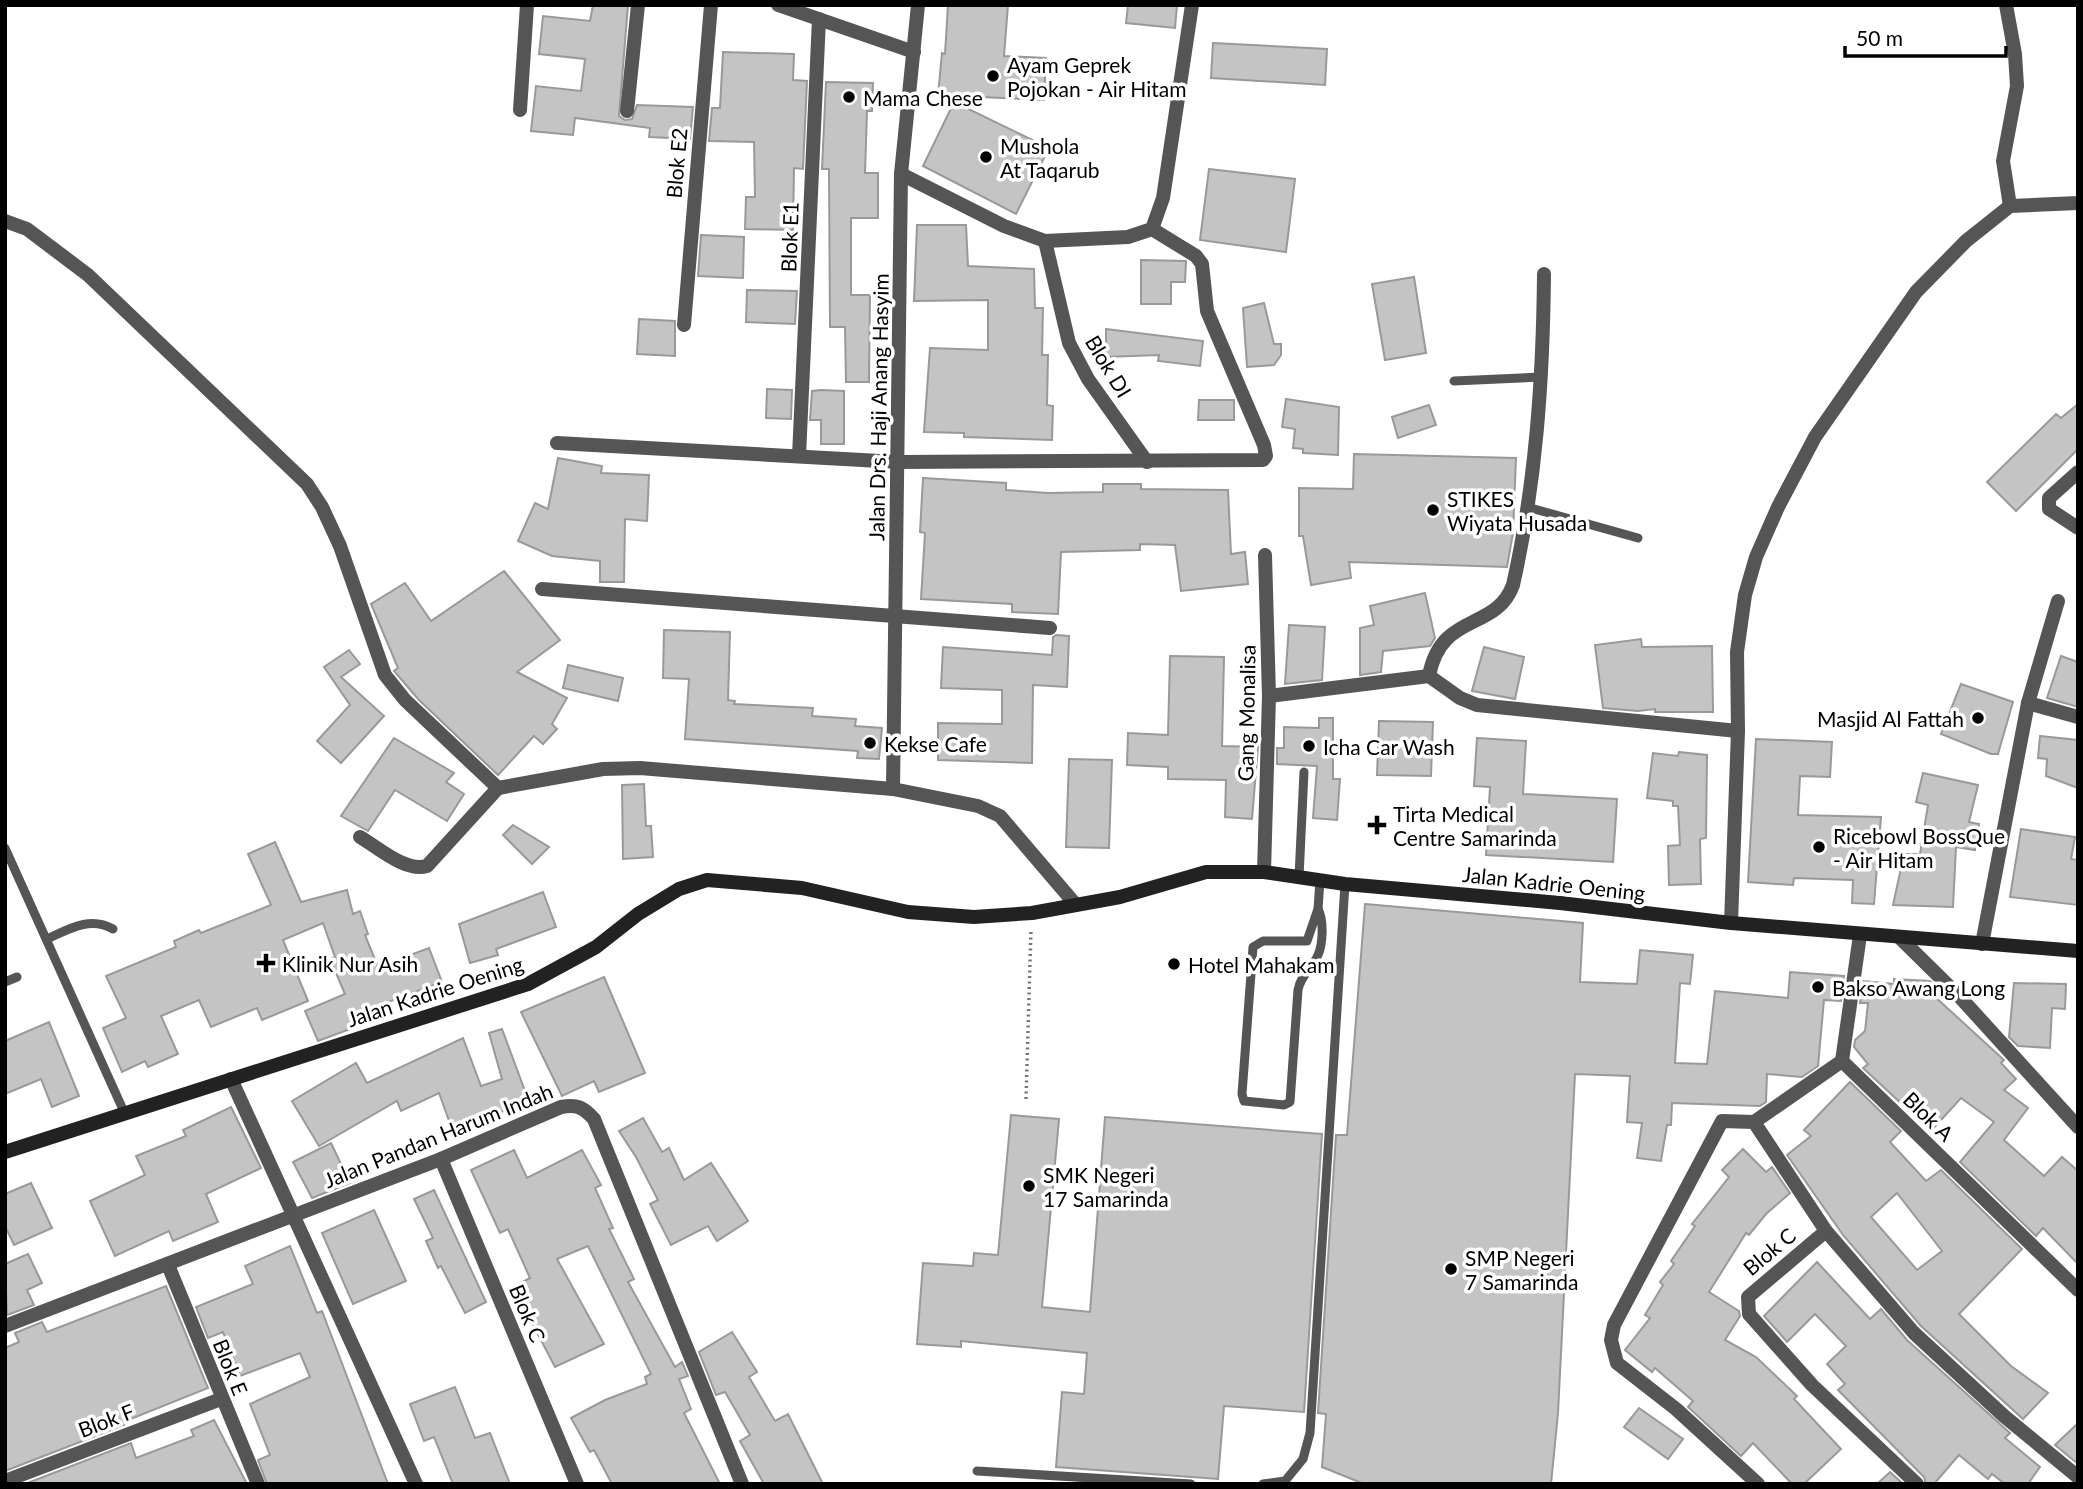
<svg xmlns="http://www.w3.org/2000/svg" width="2083" height="1489" font-family="Lato,sans-serif">
	<style>
		.building { fill: #c4c4c4; stroke: #999; stroke-width: 2; fill-rule: evenodd }
		.lines { fill: none; stroke-linecap: round; stroke-linejoin: round }
		.path { stroke: #777; stroke-width: 3.5; stroke-dasharray: 2 3.5; stroke-linecap: butt }
		.lane { stroke: #555; stroke-width: 9 }
		.street { stroke: #555; stroke-width: 14 }
		.secondary { stroke: #222; stroke-width: 14 }
		.poi-dot { fill: #000; stroke: #fff; stroke-width: 2.5 }
		.labels { text-anchor: middle; dominant-baseline: central; stroke-width: 7; stroke-linejoin: round; paint-order: stroke }
		.poi-label { font-size: 21px; fill: #000; stroke: #fff; text-anchor: start }
		.street-label { font-size: 21px; fill: #000; stroke: #fff }
	</style>
	<rect width="100%" height="100%" fill="#fff"/>
	<g class="building">
		<polygon points="593,5 628,5 619,116 625,120 632,119 637,105 693,107 690,139 649,137 650,128 575,118 573,135 531,131 536,86 581,91 585,59 539,54 543,16 590,21"/>
		<polygon points="948,5 1008,5 1004,56 1046,58 1044,100 938,95 942,53 945,54"/>
		<polygon points="1128,5 1177,5 1175,28 1126,23"/>
		<polygon points="1213,43 1327,49 1325,85 1211,78"/>
		<polygon points="723,52 794,54 793,80 807,81 803,169 794,168 793,230 745,229 746,197 755,197 754,142 709,141 712,108 720,108"/>
		<polygon points="826,82 873,83 872,111 867,111 865,173 878,173 878,218 851,218 851,295 870,295 869,382 846,382 845,327 830,327 829,169 822,169"/>
		<polygon points="954,102 1049,148 1016,214 923,166"/>
		<polygon points="1209,169 1295,179 1286,252 1200,240"/>
		<polygon points="917,225 966,225 968,266 1034,269 1035,308 1043,308 1042,355 1048,355 1047,405 1053,406 1052,440 964,437 964,433 924,432 930,348 988,350 988,300 914,301"/>
		<polygon points="701,235 744,237 743,278 698,276"/>
		<polygon points="1141,260 1186,261 1185,282 1171,282 1171,304 1141,304"/>
		<polygon points="1414,277 1426,353 1385,360 1372,284"/>
		<polygon points="747,290 797,291 795,324 746,322"/>
		<polygon points="1264,303 1274,344 1281,344 1281,355 1274,365 1247,367 1243,308"/>
		<polygon points="639,319 675,321 675,356 637,354"/>
		<polygon points="1106,329 1203,341 1200,366 1158,361 1159,355 1106,357"/>
		<polygon points="767,389 792,390 791,419 766,418"/>
		<polygon points="821,390 844,391 844,444 821,444 821,420 810,420 812,391"/>
		<polygon points="1286,399 1339,407 1338,455 1303,453 1303,449 1293,448 1295,429 1282,427"/>
		<polygon points="1199,400 1234,400 1234,420 1198,420"/>
		<polygon points="2078,404 2078,449 2016,511 1987,482 2056,414 2061,418"/>
		<polygon points="1429,405 1436,425 1398,438 1392,417"/>
		<polygon points="1354,454 1516,458 1513,533 1507,567 1349,562 1351,578 1311,585 1303,536 1299,536 1299,488 1353,489"/>
		<polygon points="558,458 602,466 601,473 649,475 647,521 625,519 624,582 600,582 600,561 552,556 518,541 535,503 548,509"/>
		<polygon points="923,478 1006,483 1006,490 1048,493 1103,492 1103,484 1141,484 1141,489 1228,490 1231,554 1245,552 1248,584 1181,591 1175,545 1140,544 1140,550 1061,552 1058,614 1012,612 1012,604 921,599 925,533 920,532"/>
		<polygon points="504,571 560,640 517,672 567,698 552,724 557,729 543,744 534,736 498,775 419,700 394,671 398,668 371,604 405,583 431,621"/>
		<polygon points="1425,593 1435,638 1430,646 1383,651 1381,672 1360,675 1360,628 1374,625 1370,606"/>
		<polygon points="1289,625 1325,627 1322,680 1285,684"/>
		<polygon points="664,630 730,632 728,700 735,701 734,704 813,708 812,716 856,719 855,726 882,728 879,759 857,758 858,751 685,739 689,679 663,678"/>
		<polygon points="1056,635 1069,636 1067,687 1033,685 1032,763 938,760 938,723 1002,724 1002,690 941,688 943,647 1052,655 1053,637"/>
		<polygon points="1641,639 1642,647 1712,646 1713,712 1655,712 1655,709 1638,711 1603,708 1595,645"/>
		<polygon points="1484,647 1524,657 1515,699 1472,691"/>
		<polygon points="349,650 360,664 341,677 384,716 341,763 317,741 350,705 324,667"/>
		<polygon points="1170,656 1224,657 1222,746 1258,747 1252,819 1225,817 1226,780 1168,779 1168,767 1127,765 1128,733 1168,735"/>
		<polygon points="2061,656 2078,662 2078,707 2047,698"/>
		<polygon points="568,665 623,678 618,701 563,688"/>
		<polygon points="1961,684 2013,702 1998,754 1991,754 1941,734"/>
		<polygon points="1319,718 1333,718 1333,779 1340,779 1337,820 1313,818 1317,766 1277,764 1277,748 1284,748 1284,727 1319,728"/>
		<polygon points="1379,721 1433,722 1431,776 1377,775"/>
		<polygon points="2040,736 2078,740 2078,788 2046,776 2047,759 2038,758"/>
		<polygon points="394,738 454,773 446,782 464,794 447,821 395,790 368,831 341,816"/>
		<polygon points="1477,738 1526,741 1523,794 1617,799 1613,862 1486,855 1490,787 1474,786"/>
		<polygon points="1756,739 1832,742 1830,777 1800,776 1798,815 1881,817 1874,904 1852,903 1853,880 1794,878 1793,885 1748,882"/>
		<polygon points="1679,752 1707,755 1706,838 1700,839 1701,884 1669,885 1668,846 1680,845 1678,806 1673,806 1673,801 1647,798 1653,753 1678,756"/>
		<polygon points="1069,759 1112,760 1109,848 1066,847"/>
		<polygon points="1923,773 1978,785 1969,822 1979,824 1975,850 1956,847 1953,907 1893,905 1904,854 1920,854 1928,805 1916,802"/>
		<polygon points="644,784 646,826 651,826 653,857 623,859 622,785"/>
		<polygon points="513,825 549,847 532,864 503,835"/>
		<polygon points="2021,829 2075,837 2071,859 2078,860 2078,905 2010,897"/>
		<polygon points="275,842 301,902 347,890 353,914 360,911 368,934 365,935 378,967 429,948 442,982 380,1005 385,1016 318,1041 305,1011 345,994 330,959 335,957 323,923 283,940 308,1001 262,1020 257,1008 211,1027 199,1000 161,1016 178,1054 148,1067 145,1061 122,1072 103,1028 126,1018 106,976 176,947 174,941 199,930 201,933 271,905 248,854"/>
		<polygon points="543,892 556,927 496,949 498,955 470,963 459,924"/>
		<polygon points="1365,904 1583,923 1580,982 1637,984 1640,950 1693,955 1690,984 1680,983 1675,1063 1707,1064 1715,991 1788,998 1790,972 1844,976 1841,1001 1824,1000 1818,1066 1802,1077 1767,1074 1766,1102 1760,1106 1672,1103 1671,1125 1667,1125 1661,1161 1637,1158 1642,1123 1627,1122 1630,1076 1575,1074 1558,1413 1551,1484 1364,1484 1322,1467 1326,1414 1318,1413 1336,1135 1347,1135"/>
		<polygon points="604,977 645,1073 599,1092 594,1081 562,1096 521,1012"/>
		<polygon points="1894,979 1930,981 1933,984 1933,995 2004,1060 2001,1063 2016,1079 2004,1090 2028,1108 2004,1140 2044,1176 2062,1157 2078,1171 2078,1264 2043,1228 2036,1236 1960,1162 1994,1122 1961,1098 1931,1131 1863,1068 1868,1064 1854,1047 1855,1040 1865,1031 1868,1003 1860,1003 1863,981 1894,984"/>
		<polygon points="2014,983 2066,984 2065,1009 2052,1008 2050,1048 2018,1046 2009,1037"/>
		<polygon points="49,1022 79,1096 52,1107 41,1079 5,1094 5,1041"/>
		<polygon points="502,1029 529,1102 452,1129 439,1093 401,1111 397,1101 319,1146 292,1101 356,1063 367,1083 463,1038 481,1086 502,1079 489,1033"/>
		<path d="M1850 1082 1901 1131 1890 1142 1926 1181 1941 1170 2022 1249 1959 1314 2011 1366 2048 1393 2023 1419 1921 1326 1843 1235 1787 1155 1811 1136 1804 1130ZM1897 1193 1942 1251 1917 1270 1871 1217Z"/>
		<polygon points="231,1107 261,1168 206,1194 218,1222 173,1241 169,1231 115,1256 90,1201 145,1175 136,1156 186,1136 183,1130"/>
		<polygon points="1011,1115 1059,1119 1042,1307 1090,1312 1105,1117 1322,1134 1304,1412 1224,1406 1218,1479 1056,1467 1062,1392 1084,1394 1087,1353 961,1341 961,1347 917,1344 923,1263 973,1266 974,1253 998,1255"/>
		<polygon points="643,1118 662,1152 669,1148 684,1180 711,1163 748,1221 717,1241 708,1226 671,1245 650,1204 658,1200 636,1157 619,1131"/>
		<polygon points="331,1143 350,1183 312,1198 293,1162"/>
		<polygon points="1743,1149 1766,1172 1772,1167 1790,1193 1766,1214 1749,1235 1746,1233 1709,1292 1739,1311 1740,1316 1725,1340 1756,1357 1797,1396 1794,1399 1841,1449 1804,1484 1792,1484 1753,1443 1741,1456 1688,1407 1693,1401 1655,1368 1652,1372 1625,1350 1650,1318 1645,1315 1663,1285 1660,1282 1674,1264 1671,1261 1695,1226 1692,1224 1729,1177 1722,1170"/>
		<polygon points="514,1150 527,1178 582,1150 601,1185 595,1188 613,1228 609,1229 634,1279 628,1282 675,1367 682,1362 688,1376 679,1379 691,1409 684,1413 720,1484 612,1484 594,1450 590,1452 571,1418 605,1400 647,1384 645,1377 651,1374 588,1246 557,1259 604,1344 555,1367 513,1287 530,1278 508,1229 500,1233 471,1170"/>
		<polygon points="31,1183 52,1228 14,1245 5,1226 5,1194"/>
		<polygon points="434,1190 486,1302 465,1313 441,1266 438,1268 426,1241 433,1238 414,1199"/>
		<polygon points="374,1210 406,1281 353,1304 322,1233"/>
		<polygon points="290,1246 317,1313 322,1311 388,1484 267,1484 258,1460 270,1455 250,1404 310,1377 300,1353 240,1376 223,1332 208,1338 196,1307 253,1284 245,1266"/>
		<polygon points="28,1254 42,1283 27,1290 34,1305 7,1315 5,1264"/>
		<polygon points="1817,1262 1870,1319 1881,1309 1907,1340 2010,1433 2005,1438 2040,1467 2028,1484 2005,1484 1992,1474 1988,1479 1959,1455 1934,1484 1926,1484 1924,1477 1838,1390 1845,1384 1827,1364 1846,1346 1815,1314 1787,1342 1782,1336 1764,1316"/>
		<polygon points="166,1286 208,1388 123,1422 124,1425 5,1471 5,1348 19,1342 15,1333 42,1322 47,1332"/>
		<polygon points="732,1332 757,1372 749,1377 775,1421 788,1414 823,1484 764,1484 740,1441 750,1435 725,1392 716,1395 699,1352"/>
		<polygon points="455,1387 475,1438 490,1433 510,1484 453,1484 434,1437 424,1441 410,1404"/>
		<polygon points="1639,1408 1683,1439 1668,1459 1624,1427"/>
		<polygon points="214,1420 247,1484 25,1484 131,1443 136,1458 194,1436 191,1430"/>
		<polygon points="2078,1423 2078,1464 2055,1445"/>
		<polygon points="1890,1472 1903,1484 1877,1484"/>
	</g>
	<g class="lines">
		<polyline class="path" points="1026,1099 1031,929"/>
		<g class="lane">
			<polyline points="1454,381 1542,377"/>
			<polyline points="1527,507 1638,538"/>
			<polyline points="5,848 125,1114"/>
			<polyline points="1299,877 1304,772"/>
			<path d="M1318 909C1324 920 1323 944 1318 955 1312 969 1301 974 1298 990L1290 1102 1284 1105 1244 1101 1242 1094 1253 947 1263 941H1307Z"/>
			<polyline points="1318,909 1320,880"/>
			<path d="M47 939C69 929 90 916 113 929"/>
			<polyline points="5,982 17,977"/>
			<polyline points="977,1471 1191,1484"/>
			<polyline points="1263,1484 1285,1481 1303,1459 1310,1433 1345,884"/>
		</g>
		<g class="street">
			<polyline points="778,5 914,52"/>
			<polyline points="2006,5 2015,54 2017,86 2003,161 2010,206"/>
			<polyline points="520,110 527,5"/>
			<polyline points="627,111 638,5"/>
			<polyline points="901,174 1004,226 1045,241 1128,237 1152,229 1163,198 1192,5"/>
			<polyline points="5,221 27,229 88,275 307,484 322,507 340,546 385,675 405,700 498,788 603,769 640,768 893,789 978,806 1000,816 1076,905"/>
			<polyline points="1045,241 1069,343 1088,379 1147,462"/>
			<polyline points="684,325 711,5"/>
			<polyline points="557,443 898,462 1263,460 1266,456 1264,445 1207,311 1202,264 1196,256 1152,229"/>
			<polyline points="799,456 819,19"/>
			<polyline points="2078,472 2049,498 2049,509 2078,528"/>
			<polyline points="542,589 1050,628"/>
			<path d="M1429 676C1441 611 1496 632 1513 585 1536 483 1543 379 1544 274"/>
			<polyline points="1429,676 1460,698 1477,705 1738,731"/>
			<polyline points="1269,696 1429,676"/>
			<polyline points="2028,703 2078,717"/>
			<polyline points="893,789 901,174 918,5"/>
			<path d="M360 837C379 848 405 872 427 866L498 788"/>
			<polyline points="1264,872 1269,696 1265,555"/>
			<polyline points="1731,923 1738,731 1737,652 1745,595 1756,557 1778,507 1815,437 1916,292 1966,241 2010,206 2078,203"/>
			<polyline points="1860,935 1842,1061 2078,1290"/>
			<polyline points="1900,938 1959,996 2078,1127"/>
			<polyline points="1982,944 2028,703 2058,601"/>
			<polyline points="231,1079 416,1484"/>
			<polyline points="1754,1122 1842,1061"/>
			<polyline points="441,1159 577,1484"/>
			<polyline points="1826,1231 1914,1333 2004,1416 2078,1477"/>
			<polyline points="168,1265 258,1484"/>
			<path d="M5 1326 441 1159 561 1107C577 1104 583 1107 594 1119L742 1484"/>
			<polyline points="5,1481 221,1399"/>
			<polyline points="1758,1484 1676,1409 1617,1363 1611,1340 1614,1325 1722,1121 1754,1122 1826,1231 1748,1297 1749,1314 1812,1385 1917,1484"/>
		</g>
		<polyline class="secondary" points="5,1152 528,984 596,947 638,914 679,889 707,880 802,888 908,912 974,917 1032,913 1120,897 1206,872 1264,872 1345,884 1560,903 1731,923 2078,951"/>
	</g>
	<g class="poi-dot">
		<circle cx="993" cy="76" r="7"/>
		<circle cx="849" cy="97" r="7"/>
		<circle cx="986" cy="157" r="7"/>
		<circle cx="1433" cy="510" r="7"/>
		<circle cx="1978" cy="718" r="7"/>
		<circle cx="870" cy="743" r="7"/>
		<circle cx="1309" cy="746" r="7"/>
		<path d="M1373.5 814.5h7v7h7v7h-7v7h-7v-7h-7v-7h7z"/>
		<circle cx="1819" cy="847" r="7"/>
		<path d="M262.5 952.5h7v7h7v7h-7v7h-7v-7h-7v-7h7z"/>
		<circle cx="1174" cy="964" r="7"/>
		<circle cx="1818" cy="987" r="7"/>
		<circle cx="1029" cy="1186" r="7"/>
		<circle cx="1451" cy="1269" r="7"/>
	</g>
	<g class="labels">
		<g class="poi-label">
			<text x="1007" y="64">Ayam Geprek<tspan x="1007" dy="24">Pojokan - Air Hitam</tspan></text>
			<text x="863" y="97">Mama Chese</text>
			<text x="1000" y="145">Mushola<tspan x="1000" dy="24">At Taqarub</tspan></text>
			<text x="1447" y="498">STIKES<tspan x="1447" dy="24">Wiyata Husada</tspan></text>
			<text x="1964" y="718" text-anchor="end">Masjid Al Fattah</text>
			<text x="884" y="743">Kekse Cafe</text>
			<text x="1323" y="746">Icha Car Wash</text>
			<text x="1393" y="813">Tirta Medical<tspan x="1393" dy="24">Centre Samarinda</tspan></text>
			<text x="1833" y="835">Ricebowl BossQue<tspan x="1833" dy="24">- Air Hitam</tspan></text>
			<text x="282" y="963">Klinik Nur Asih</text>
			<text x="1188" y="964">Hotel Mahakam</text>
			<text x="1832" y="987">Bakso Awang Long</text>
			<text x="1043" y="1174">SMK Negeri<tspan x="1043" dy="24">17 Samarinda</tspan></text>
			<text x="1465" y="1257">SMP Negeri<tspan x="1465" dy="24">7 Samarinda</tspan></text>
		</g>
		<g class="street-label">
			<text transform="translate(676 163) rotate(-85)">Blok E2</text>
			<text transform="translate(789 237) rotate(-88)">Blok E1</text>
			<text transform="translate(1109 366) rotate(59)">Blok DI</text>
			<text transform="translate(878 407) rotate(-89)">Jalan Drs. Haji Anang Hasyim</text>
			<text transform="translate(1246 713) rotate(-89)">Gang Monalisa</text>
			<text transform="translate(1554 883) rotate(6)">Jalan Kadrie Oening</text>
			<text transform="translate(435 991) rotate(-18)">Jalan Kadrie Oening</text>
			<text transform="translate(1929 1116) rotate(44)">Blok A</text>
			<text transform="translate(438 1135) rotate(-22)">Jalan Pandan Harum Indah</text>
			<text transform="translate(1769 1251) rotate(-40)">Blok C</text>
			<text transform="translate(528 1313) rotate(67)">Blok C</text>
			<text transform="translate(231 1367) rotate(68)">Blok E</text>
			<text transform="translate(106 1420) rotate(-21)">Blok F</text>
		</g>
	</g>
	<rect width="2083" height="1489" fill="none" stroke="#000000" stroke-width="14"/>
	<path d="M1845 46v10h161v-10" fill="none" stroke="#000000" stroke-width="3.5"/>
	<text x="1856" y="46" font-size="21" fill="#000000" stroke="#ffffff" stroke-width="5" paint-order="stroke">50 m</text>
</svg>
